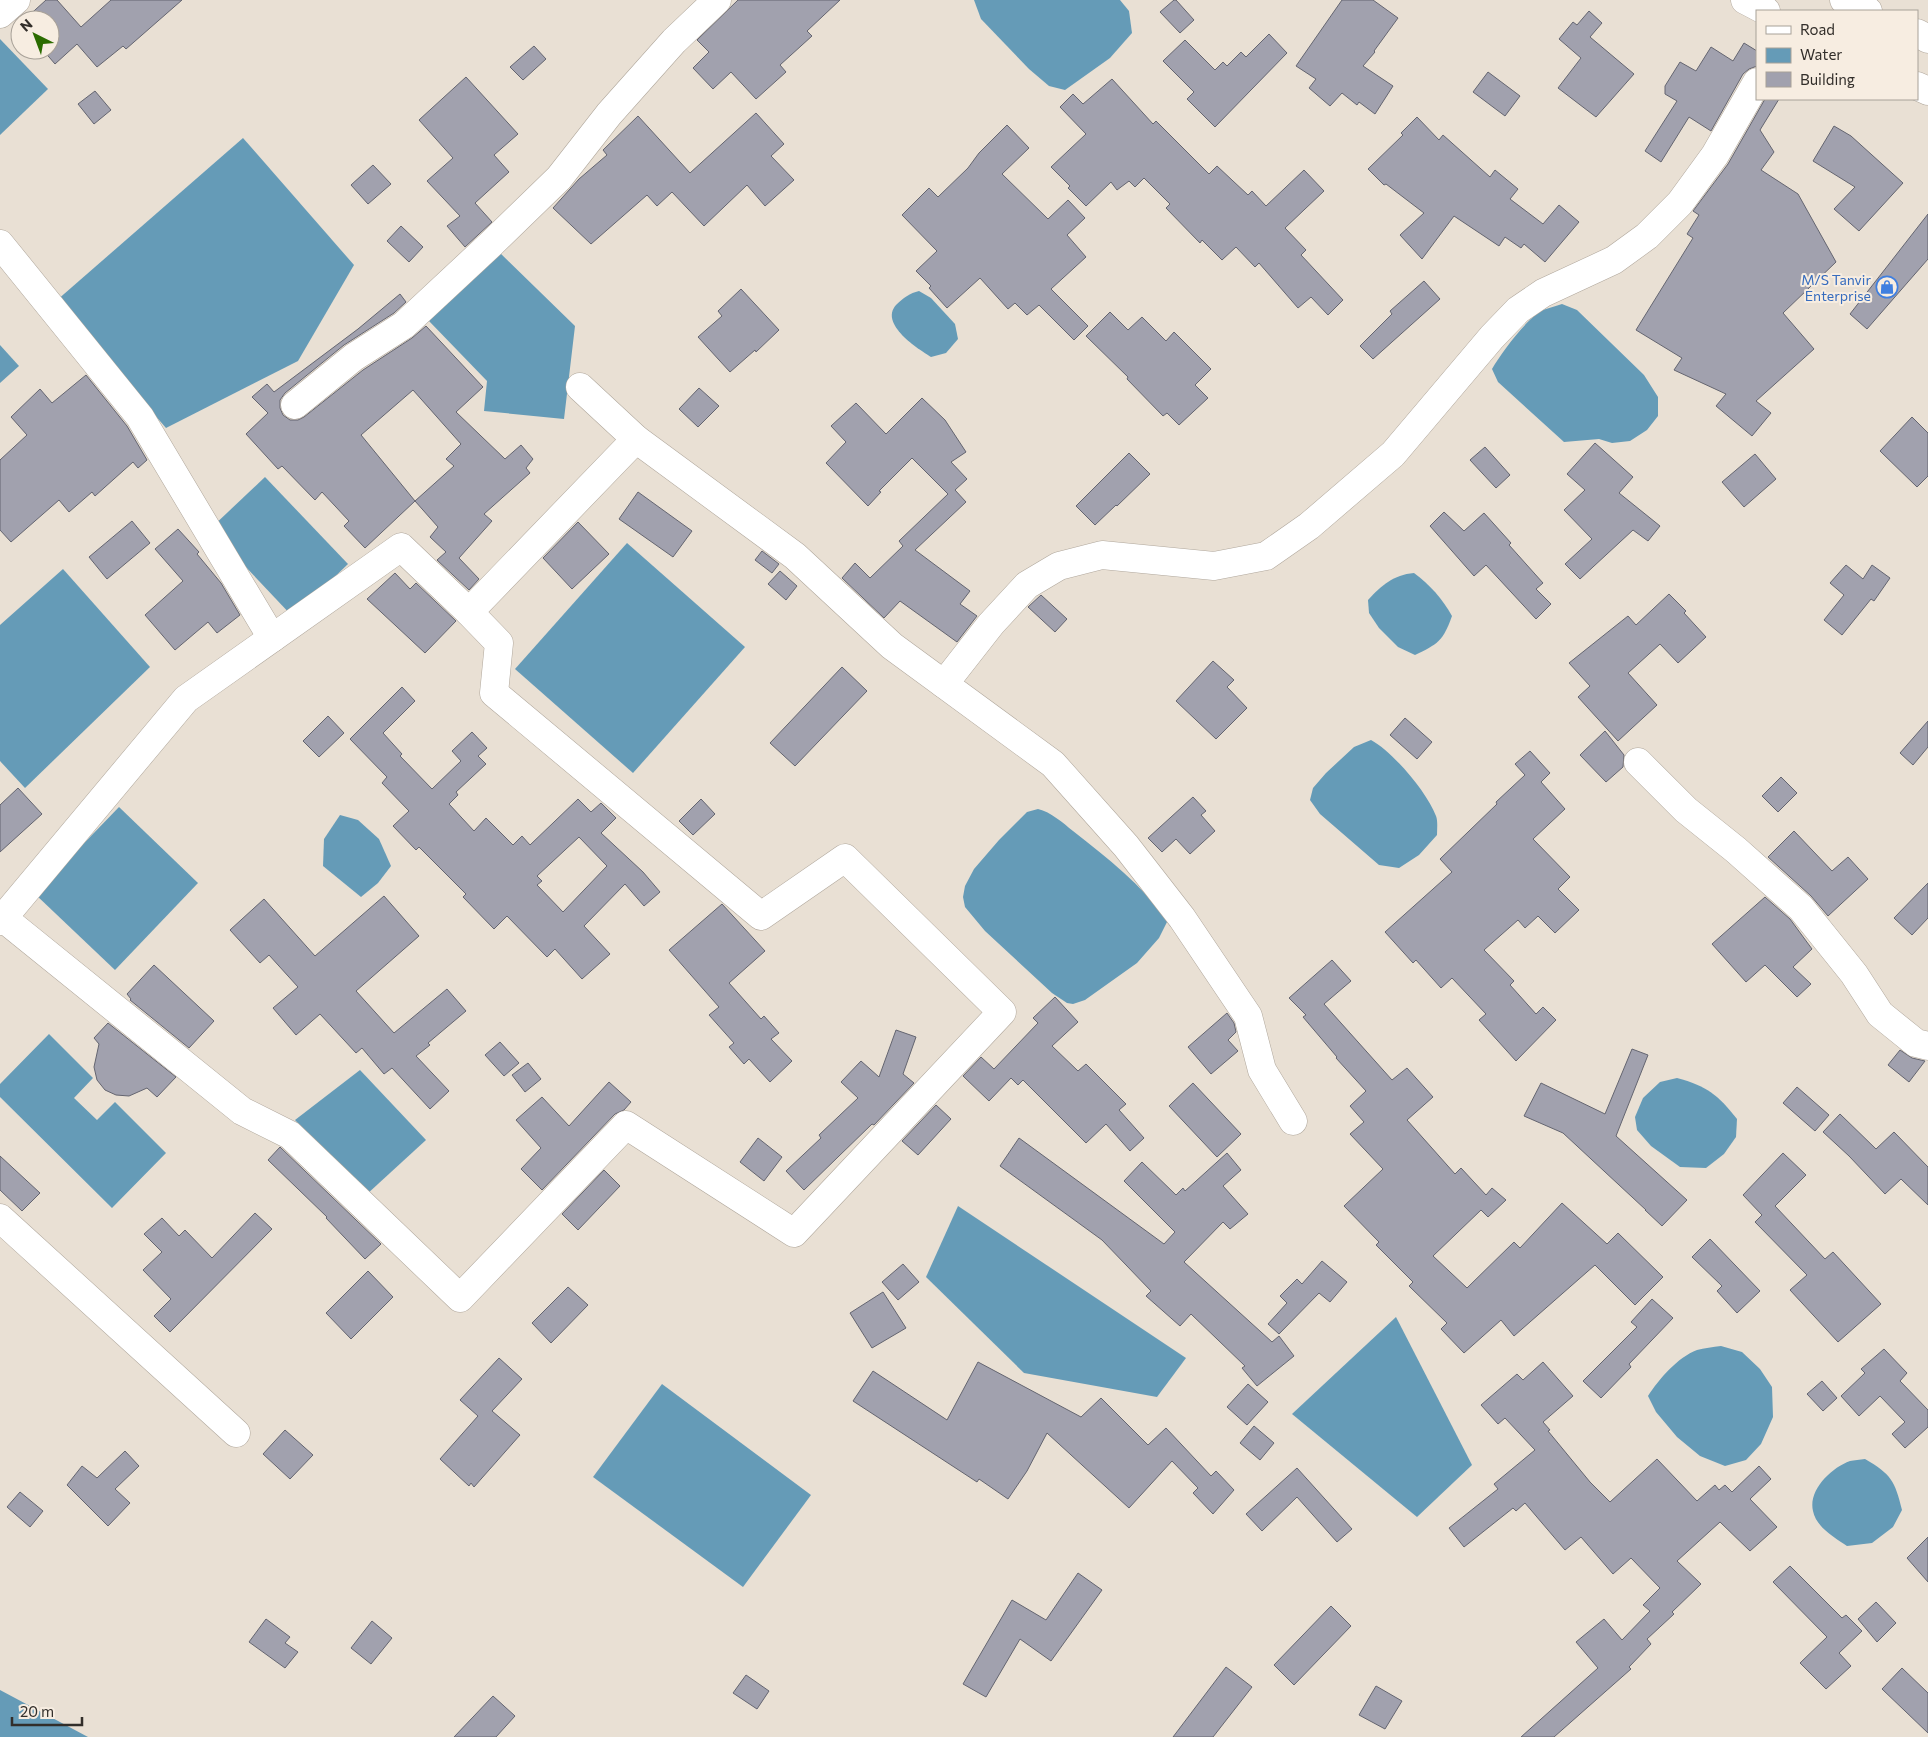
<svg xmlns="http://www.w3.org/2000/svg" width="1928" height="1737" font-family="Commissioner,sans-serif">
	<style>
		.water { fill: #659bb7 }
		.building { fill: #a1a1ae; stroke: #646570; fill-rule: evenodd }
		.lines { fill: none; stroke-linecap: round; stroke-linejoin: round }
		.minor-casing { stroke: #b0a79c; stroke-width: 29 }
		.highway-casing { stroke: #b0a79c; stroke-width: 29 }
		.minor { stroke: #fff; stroke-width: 28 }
		.highway { stroke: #fff; stroke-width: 28 }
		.labels { text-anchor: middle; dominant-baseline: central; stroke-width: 4; stroke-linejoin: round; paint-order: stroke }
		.shop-label { font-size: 14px; fill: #366cbe; stroke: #f7ede1; text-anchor: end }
	</style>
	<rect width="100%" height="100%" fill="#e9e0d4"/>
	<g class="water">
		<polygon points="974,0 1120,0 1129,11 1132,33 1110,58 1065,90 1049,86 1029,69 981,19"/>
		<polygon points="0,39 48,89 0,135"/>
		<polygon points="243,138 354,265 298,361 166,428 56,301"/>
		<polygon points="498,251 575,326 564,419 484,411 487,381 429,321"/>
		<path d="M919 291 931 298 955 324 958 339 946 353 931 357C918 349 879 324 896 305 903 298 910 293 919 291Z"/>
		<path d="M1562 304 1577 310 1644 375 1658 397V416L1647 430 1630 441 1612 443 1599 439 1564 442 1498 382 1492 369C1501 353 1527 318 1543 310 1549 308 1556 306 1562 304Z"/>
		<polygon points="0,345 19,366 0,383"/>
		<polygon points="265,477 348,564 293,617 210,529"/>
		<polygon points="627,543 745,647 633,773 515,669"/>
		<polygon points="63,569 150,667 25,788 0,761 0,625"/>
		<path d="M1414 573C1430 585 1442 598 1452 616 1443 641 1438 644 1415 655L1398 647 1379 628 1369 613 1368 600C1382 585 1393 575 1414 573Z"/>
		<path d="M1371 740C1393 752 1427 792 1436 816 1438 821 1437 829 1437 835L1419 855 1399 868 1379 865 1320 814 1310 800 1313 788 1326 773 1354 747Z"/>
		<polygon points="119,807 198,883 115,970 35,894"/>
		<path d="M1038 809C1051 812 1063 823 1073 831 1108 858 1141 885 1168 920L1159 938 1137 963 1085 1000 1073 1004 1067 1003 1052 993 985 931 965 907 963 897 965 886 974 869 999 840 1027 812Z"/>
		<polygon points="340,815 358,820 379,839 391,866 378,883 361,897 323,866 324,839"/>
		<polygon points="49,1034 93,1078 74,1098 97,1120 115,1102 166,1153 112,1208 0,1097 0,1084"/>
		<polygon points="360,1070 426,1140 366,1195 295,1120"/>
		<path d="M1677 1078C1707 1086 1718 1095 1737 1119L1736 1137 1724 1154 1706 1168 1680 1167 1651 1146 1637 1130 1635 1117 1643 1098 1660 1082Z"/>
		<polygon points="958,1206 1186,1358 1157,1397 1024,1373 926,1277"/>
		<polygon points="1396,1317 1472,1465 1417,1517 1292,1414"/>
		<path d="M1721 1346 1742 1352 1760 1369 1772 1387 1773 1417 1761 1444 1746 1460 1725 1466 1700 1456 1677 1437 1656 1412 1648 1396C1659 1379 1678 1357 1697 1350 1704 1348 1713 1347 1721 1346Z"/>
		<polygon points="662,1384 811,1495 743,1587 593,1477"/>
		<path d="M1865 1459C1891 1474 1895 1481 1902 1510L1893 1527 1872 1543 1847 1546C1835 1538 1816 1527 1813 1511 1808 1490 1831 1468 1850 1461 1854 1460 1860 1460 1865 1459Z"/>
		<polygon points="0,1690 88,1737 0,1737"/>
	</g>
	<g class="building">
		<polygon points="46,0 57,0 81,27 111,0 182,0 126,49 123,46 97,67 77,44 55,64 43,50 50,50 50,20 24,20"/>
		<polygon points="738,0 840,0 807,31 812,36 780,65 786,72 756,99 731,72 713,89 693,68 709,52 697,40"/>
		<polygon points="1174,0 1176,0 1194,20 1180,33 1160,12"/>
		<polygon points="1342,0 1373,0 1398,18 1374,51 1375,52 1363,66 1393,86 1375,114 1359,102 1357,105 1342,93 1330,106 1309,88 1316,79 1296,66"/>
		<polygon points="1589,11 1602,23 1590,37 1634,74 1596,117 1558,88 1581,58 1559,39 1573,22 1577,25"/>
		<polygon points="1269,34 1287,53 1215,127 1187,99 1194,92 1163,61 1185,40 1215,70 1223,62 1227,66 1241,52 1246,57"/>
		<polygon points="1744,43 1757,51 1757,66 1749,69 1743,74 1711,131 1689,117 1661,162 1645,151 1677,101 1665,94 1665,86 1680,62 1696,71 1711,47 1733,61"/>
		<polygon points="534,46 546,59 523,80 510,67"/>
		<polygon points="1488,72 1520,96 1505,116 1473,92"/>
		<polygon points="466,77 518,134 494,155 509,172 475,203 492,222 465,247 447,226 460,216 427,181 453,158 419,120"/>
		<polygon points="1112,79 1153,124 1156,121 1209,174 1217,166 1248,195 1252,191 1266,206 1304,170 1324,191 1285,228 1306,250 1301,255 1343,300 1328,315 1311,297 1298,308 1259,263 1255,267 1236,247 1222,260 1202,240 1200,243 1166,208 1170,204 1144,178 1135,187 1129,181 1117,190 1111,182 1086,206 1068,188 1070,186 1051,167 1086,134 1060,107 1073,94 1083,104"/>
		<polygon points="95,91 111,110 94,124 78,104"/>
		<polygon points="1765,99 1779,99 1760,130 1774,152 1761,170 1798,194 1836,262 1783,313 1814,349 1756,401 1771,413 1752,436 1716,406 1726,394 1674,370 1682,358 1636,330 1693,238 1687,234 1699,215 1693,211 1728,164"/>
		<polygon points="756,113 784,144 771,156 794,180 765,206 747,185 704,226 672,192 657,206 647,195 591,244 553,208 579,179 607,155 603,150 638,116 690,173"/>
		<polygon points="1417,117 1439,140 1443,135 1490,177 1495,170 1518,189 1510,199 1543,224 1559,205 1579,222 1545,262 1524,244 1521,248 1505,237 1499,246 1454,216 1422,259 1400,235 1424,213 1386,184 1384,185 1368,169 1403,135 1401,133"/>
		<polygon points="1007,125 1029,148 1002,174 1048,219 1068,200 1085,218 1067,235 1086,257 1051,289 1088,326 1074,340 1039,305 1027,315 1015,303 1008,309 980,278 947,308 929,288 931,286 916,271 937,251 902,215 929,188 938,197 968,168 979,153"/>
		<polygon points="1834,126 1851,136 1903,183 1859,231 1834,209 1855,187 1813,161"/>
		<polygon points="373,165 391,184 368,204 351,185"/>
		<polygon points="1928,214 1928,259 1867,329 1850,314"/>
		<polygon points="401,226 423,247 409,262 387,241"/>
		<polygon points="1424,281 1440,299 1373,359 1360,346 1392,314 1390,311"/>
		<polygon points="741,289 779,330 756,352 755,350 730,372 698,337 722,316 718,311"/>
		<polygon points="400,294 406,302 394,313 344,345 285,393 280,400 280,408 283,415 290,420 298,420 304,417 363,370 412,338 426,326 483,387 456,412 505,459 521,445 533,459 526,468 530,473 484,514 492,521 459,558 479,579 469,590 437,560 446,552 430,537 438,527 415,501 454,466 446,459 461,444 413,390 361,435 415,501 365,548 344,526 349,521 322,492 315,500 282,466 278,469 246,434 268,413 252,397 267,384 274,392 358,329"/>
		<polygon points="1110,312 1128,330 1142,317 1166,341 1174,332 1211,369 1195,385 1208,398 1179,425 1167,413 1163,416 1127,379 1128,377 1086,336"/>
		<polygon points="86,375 127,426 147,460 138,468 133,462 95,496 92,492 69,512 59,500 11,542 0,530 0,460 27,435 11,417 40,389 52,403"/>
		<polygon points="699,388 719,406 698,427 679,409"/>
		<polygon points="922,398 945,420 966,452 951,462 967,479 955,490 966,502 915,550 970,591 960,604 977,616 957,642 900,601 884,618 842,578 855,563 870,578 903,546 899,541 948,494 912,458 879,491 881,492 868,506 826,463 846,442 831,426 856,403 886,434"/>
		<polygon points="1912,417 1928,433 1928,476 1917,487 1880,451"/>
		<polygon points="1595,443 1633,477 1619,493 1660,526 1648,541 1633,530 1580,579 1565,564 1592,539 1564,510 1585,490 1567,474"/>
		<polygon points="1485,447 1510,475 1496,488 1470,460"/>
		<polygon points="1129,453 1150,474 1117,506 1116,505 1095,525 1076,506"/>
		<polygon points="1755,454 1776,479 1744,507 1722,482"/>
		<polygon points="638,492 692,531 673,557 619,519"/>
		<polygon points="1444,512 1464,531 1484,513 1511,543 1509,545 1543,583 1536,589 1551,604 1536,619 1486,565 1474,576 1430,526"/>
		<polygon points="132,521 150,543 107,579 89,557"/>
		<polygon points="578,522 609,554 572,589 543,558"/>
		<polygon points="178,529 199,552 197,554 221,583 240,615 217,633 208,622 175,650 145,615 183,581 155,549"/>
		<polygon points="762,551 779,564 772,573 755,560"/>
		<polygon points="1846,565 1863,579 1872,565 1890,578 1874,601 1871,599 1842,635 1824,620 1844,595 1830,583"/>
		<polygon points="780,571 797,586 786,600 768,584"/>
		<polygon points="395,573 410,589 416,583 456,621 425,653 367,599"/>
		<polygon points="1669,594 1686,611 1684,613 1706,637 1678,663 1660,644 1628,673 1657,705 1618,741 1578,697 1590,686 1569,663 1628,616 1636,625"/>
		<polygon points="1041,595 1067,619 1055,632 1028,607"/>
		<polygon points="1213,661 1234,680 1227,687 1247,708 1216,739 1176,701"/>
		<polygon points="842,667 867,691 795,766 770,743"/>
		<path d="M402 687 415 701 383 733 402 754 400 756 432 789 461 761 452 751 472 732 487 748 478 756 486 764 456 792 458 795 449 804 474 831 486 818 513 845 522 836 530 845 578 799 591 812 601 803 616 818 601 833 643 872 660 892 644 906 625 884 584 926 610 954 582 979 555 949 547 957 507 916 494 929 463 897 466 894 419 847 416 850 393 826 409 811 382 783 387 777 350 739ZM579 837 607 866 563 912 537 885 542 881 537 876Z"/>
		<polygon points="328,716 344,733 319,757 303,741"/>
		<polygon points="1405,718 1432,742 1417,759 1390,735"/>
		<polygon points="1928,721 1928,747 1913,765 1900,753"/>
		<polygon points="1605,731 1624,755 1623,767 1606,782 1580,755"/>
		<polygon points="1530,751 1550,773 1541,782 1565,809 1533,839 1570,877 1558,889 1579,910 1555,933 1538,916 1525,928 1518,920 1484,950 1514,981 1510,985 1536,1014 1543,1007 1556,1020 1516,1061 1479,1020 1486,1014 1452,978 1441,988 1416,960 1413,963 1385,932 1452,872 1440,859 1497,804 1496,802 1525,775 1515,764"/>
		<polygon points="1781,777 1797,793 1778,812 1762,796"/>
		<polygon points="18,788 42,814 0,852 0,805"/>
		<polygon points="1193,797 1206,811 1201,815 1215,831 1190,854 1176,839 1162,852 1148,838"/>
		<polygon points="701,799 715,814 693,835 679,821"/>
		<polygon points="1794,831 1832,871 1848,857 1868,879 1828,916 1811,896 1768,857"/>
		<polygon points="1928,883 1928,918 1912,935 1894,918"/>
		<polygon points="384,896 419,936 356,991 394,1033 447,989 466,1011 428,1043 430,1045 416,1056 449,1091 430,1109 392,1068 384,1074 362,1048 356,1053 320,1014 296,1035 273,1008 298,987 269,955 260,963 230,930 264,899 315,956"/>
		<polygon points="1765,897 1790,919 1812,949 1793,967 1811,984 1797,997 1765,965 1746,982 1712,944"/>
		<polygon points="722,904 765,951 729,983 761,1019 764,1016 779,1033 771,1039 792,1061 770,1082 749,1059 744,1064 729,1047 734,1043 709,1015 719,1007 669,950"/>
		<polygon points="1332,960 1351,981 1324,1004 1392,1080 1407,1068 1433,1097 1407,1120 1455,1174 1461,1168 1486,1195 1492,1188 1506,1200 1488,1217 1481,1210 1433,1256 1467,1288 1514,1242 1520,1248 1562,1203 1607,1244 1618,1233 1663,1277 1635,1305 1595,1265 1514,1336 1501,1320 1464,1353 1441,1329 1447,1323 1409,1286 1413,1282 1376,1245 1379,1242 1344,1206 1383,1169 1350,1134 1364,1122 1350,1106 1366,1091 1336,1058 1337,1057 1303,1017 1306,1015 1289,998"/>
		<polygon points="154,965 214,1021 189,1048 130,1000 131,999 127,994"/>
		<polygon points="1055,997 1078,1022 1052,1046 1078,1071 1086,1064 1126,1104 1119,1110 1144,1138 1130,1151 1106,1124 1086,1143 1023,1080 1018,1085 1011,1078 989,1101 963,1076 981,1057 994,1069 1038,1023 1033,1018"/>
		<polygon points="1227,1013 1234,1023 1236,1032 1228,1040 1238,1051 1211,1074 1188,1047"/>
		<polygon points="108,1023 176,1077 157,1097 147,1088 129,1096 116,1095 105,1090 97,1080 94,1067 99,1044 94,1038"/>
		<polygon points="896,1030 916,1037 903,1074 914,1083 874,1125 872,1124 804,1190 786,1171 821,1138 819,1135 858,1098 841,1082 861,1061 879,1077"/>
		<polygon points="500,1042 519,1063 504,1076 485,1055"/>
		<polygon points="1632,1049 1648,1055 1616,1136 1687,1200 1662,1226 1645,1210 1646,1210 1563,1133 1524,1116 1541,1083 1605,1114"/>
		<polygon points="1900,1050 1912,1058 1925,1061 1909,1082 1888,1065"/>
		<polygon points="528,1063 541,1079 525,1092 512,1075"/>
		<polygon points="609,1082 631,1102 624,1110 615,1114 542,1190 521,1169 541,1148 516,1120 542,1097 569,1126"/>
		<polygon points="1193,1083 1241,1134 1217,1157 1169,1106"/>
		<polygon points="1797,1087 1829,1115 1815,1131 1783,1103"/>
		<polygon points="936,1105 951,1119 918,1155 902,1141"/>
		<polygon points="1840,1114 1876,1149 1894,1132 1928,1167 1928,1205 1901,1179 1885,1194 1849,1156 1823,1132"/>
		<polygon points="758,1138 782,1157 764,1181 740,1162"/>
		<polygon points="1019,1138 1164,1244 1175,1232 1124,1181 1142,1162 1176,1195 1183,1188 1185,1191 1227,1153 1241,1170 1223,1186 1248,1214 1230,1229 1223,1222 1184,1262 1272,1342 1279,1336 1294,1356 1257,1386 1242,1368 1245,1366 1191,1314 1180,1326 1146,1296 1151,1291 1102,1240 1000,1166"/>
		<polygon points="280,1147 381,1244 365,1259 326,1218 327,1217 268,1160"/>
		<polygon points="1783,1153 1806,1175 1775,1206 1825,1259 1833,1252 1881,1304 1838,1342 1790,1290 1807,1275 1755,1222 1762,1215 1743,1195"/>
		<polygon points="0,1156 40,1193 22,1211 0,1190"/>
		<polygon points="604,1170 620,1186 578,1230 562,1214"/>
		<polygon points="255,1213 272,1229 170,1332 154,1316 171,1299 143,1270 162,1252 144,1234 162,1218 179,1236 185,1230 212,1258"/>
		<polygon points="1710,1239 1760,1291 1737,1313 1717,1291 1722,1286 1692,1257"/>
		<polygon points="1322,1261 1347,1282 1330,1302 1319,1293 1279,1334 1268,1324 1287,1303 1280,1296 1297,1279 1302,1284"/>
		<polygon points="903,1264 919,1282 898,1300 882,1282"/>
		<polygon points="368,1271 393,1297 351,1339 326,1313"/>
		<polygon points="568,1287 588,1305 551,1343 532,1323"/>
		<polygon points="883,1292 906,1328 872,1348 850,1313"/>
		<polygon points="1652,1299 1673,1318 1629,1364 1631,1367 1601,1398 1583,1381 1637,1327 1631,1322"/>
		<polygon points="1884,1349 1907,1373 1900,1381 1928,1410 1928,1427 1905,1448 1892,1434 1905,1422 1880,1396 1859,1416 1841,1396 1865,1373 1861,1369"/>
		<polygon points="499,1358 522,1379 492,1411 520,1435 474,1487 471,1483 469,1486 440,1459 478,1416 460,1400"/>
		<polygon points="978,1362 1081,1417 1101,1398 1148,1445 1166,1428 1211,1476 1216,1471 1234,1490 1213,1514 1193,1493 1198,1488 1172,1461 1129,1508 1047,1433 1027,1471 1008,1499 979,1479 977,1482 853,1401 873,1371 947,1420"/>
		<polygon points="1543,1362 1573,1396 1543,1422 1550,1430 1548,1431 1590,1482 1610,1502 1657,1459 1697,1501 1715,1485 1719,1490 1725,1485 1732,1492 1759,1466 1771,1479 1750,1499 1777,1527 1750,1551 1720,1522 1677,1561 1701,1584 1672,1612 1674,1614 1647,1639 1651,1644 1629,1667 1631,1669 1554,1737 1521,1737 1598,1668 1576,1642 1604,1619 1622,1640 1650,1611 1643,1605 1660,1588 1631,1558 1613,1574 1581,1537 1565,1550 1525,1503 1516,1511 1513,1508 1464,1547 1449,1528 1498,1489 1494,1484 1535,1450 1505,1418 1498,1424 1481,1405 1517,1374 1523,1380"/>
		<polygon points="1822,1381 1837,1398 1823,1411 1807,1394"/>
		<polygon points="1248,1384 1268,1402 1247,1425 1227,1407"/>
		<polygon points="1254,1426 1274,1443 1260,1460 1240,1443"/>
		<polygon points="285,1430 313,1455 290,1479 263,1454"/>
		<polygon points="125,1451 139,1466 115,1489 130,1503 108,1526 67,1485 82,1466 97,1478"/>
		<polygon points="1297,1468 1352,1529 1337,1542 1297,1497 1262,1531 1246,1514"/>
		<polygon points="20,1492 43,1511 30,1527 7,1507"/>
		<polygon points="1928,1537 1928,1582 1907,1558"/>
		<polygon points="1790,1566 1842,1618 1846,1615 1862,1631 1839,1653 1851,1666 1826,1689 1800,1663 1827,1637 1773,1582"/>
		<polygon points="1078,1573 1102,1590 1051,1661 1020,1639 986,1697 963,1684 1012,1600 1046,1620"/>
		<polygon points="1876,1602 1896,1623 1877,1642 1858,1619"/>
		<polygon points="1331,1606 1351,1626 1294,1685 1274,1665"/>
		<polygon points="266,1619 290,1637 285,1643 298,1652 285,1668 249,1642"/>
		<polygon points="372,1621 392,1638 371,1664 351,1648"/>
		<polygon points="1226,1667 1252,1687 1213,1737 1173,1737"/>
		<polygon points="1902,1668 1928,1693 1928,1733 1882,1689"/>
		<polygon points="746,1675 769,1691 757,1709 733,1693"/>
		<polygon points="1376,1686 1402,1701 1385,1729 1359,1715"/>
		<polygon points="493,1696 515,1716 496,1737 454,1737"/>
	</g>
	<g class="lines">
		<g class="minor-casing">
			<g id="minor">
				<polyline points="0,14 16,0"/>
				<polyline points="0,244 140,417 272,638"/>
				<polyline points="580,387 636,439 795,556 892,646 1053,764 1126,846 1182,918 1248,1016 1262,1070 1293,1121"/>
				<polyline points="295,405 354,357 404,325 492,243 559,178 609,114 674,41 717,0"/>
				<polyline points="944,684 991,624 1027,585 1059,566 1102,555 1214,566 1266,556 1309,526 1393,454 1492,337 1518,310 1543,293 1614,260 1647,236 1680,203 1715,155 1757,82"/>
				<polyline points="1638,762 1686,810 1736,850 1801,908 1854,974 1880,1014 1916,1043 1928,1046"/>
				<polyline points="3,918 186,699 401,547 469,612"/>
				<polyline points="0,921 3,918 242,1111 290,1135 460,1298 626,1125 794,1233 1002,1012 845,858 761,916 494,693 499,643 469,612 636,439"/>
				<polyline points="0,1218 236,1433"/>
			</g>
		</g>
		<g class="highway-casing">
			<g id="highway">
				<polyline points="1745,0 1766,11"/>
				<polyline points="1844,0 1868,11"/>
				<polyline points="1917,33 1928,39"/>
				<polyline points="1917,86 1928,91"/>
			</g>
		</g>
		<use href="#minor" class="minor"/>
		<use href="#highway" class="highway"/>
	</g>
	<defs>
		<g id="shop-ring" transform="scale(1.125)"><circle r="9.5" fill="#f7ede1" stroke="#3f7fe0" stroke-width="1.5"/><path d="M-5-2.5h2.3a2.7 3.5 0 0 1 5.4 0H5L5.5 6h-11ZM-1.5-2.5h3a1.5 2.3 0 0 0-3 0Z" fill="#3f7fe0"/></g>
	</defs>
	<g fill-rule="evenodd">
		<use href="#shop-ring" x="1887" y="287"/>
	</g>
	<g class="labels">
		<g class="shop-label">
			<text x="1871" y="279">M/S Tanvir<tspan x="1871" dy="16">Enterprise</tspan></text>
		</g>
	</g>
	<rect x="1756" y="10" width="162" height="90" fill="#f7ede1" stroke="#a8a198"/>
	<rect x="1766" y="26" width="25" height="8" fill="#ffffff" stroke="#a8a198"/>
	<text x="1800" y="35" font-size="15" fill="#322e2a">Road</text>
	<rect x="1766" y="48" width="25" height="15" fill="#659bb7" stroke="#a8a198"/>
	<text x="1800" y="60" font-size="15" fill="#322e2a">Water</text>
	<rect x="1766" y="72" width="25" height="15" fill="#a1a1ae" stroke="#a8a198"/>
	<text x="1800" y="85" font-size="15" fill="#322e2a">Building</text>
	<g transform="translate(35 35) rotate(318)"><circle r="24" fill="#f7ede1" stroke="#a8a198"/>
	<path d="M0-4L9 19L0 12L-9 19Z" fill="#2b6c00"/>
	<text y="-8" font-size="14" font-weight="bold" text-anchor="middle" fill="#322e2a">N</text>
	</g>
	<path d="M12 1717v8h70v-8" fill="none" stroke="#322e2a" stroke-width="2.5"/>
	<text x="20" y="1717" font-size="15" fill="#322e2a" stroke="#f7ede1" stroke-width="4" paint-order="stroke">20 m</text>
</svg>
